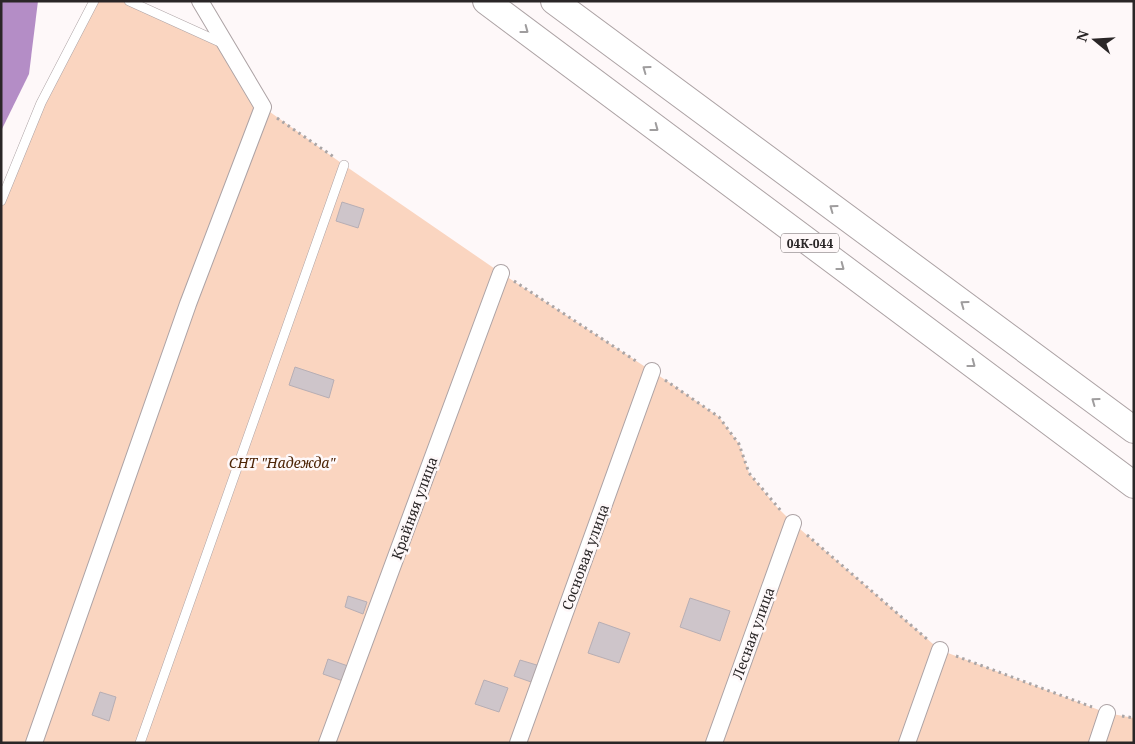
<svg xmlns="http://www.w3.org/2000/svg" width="1135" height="744" font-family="'Noto Serif',serif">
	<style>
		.green { fill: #fad5c0 }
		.water { fill: #b48dc6 }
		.building { fill: #cec5ca; stroke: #b7aeb4 }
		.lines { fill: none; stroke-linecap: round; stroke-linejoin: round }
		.service-casing { stroke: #ada3a5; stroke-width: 10 }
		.minor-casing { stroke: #ada3a5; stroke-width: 18 }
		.primary-casing { stroke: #ada3a5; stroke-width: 28 }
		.path { stroke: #aaa5a6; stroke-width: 3; stroke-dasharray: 2.5 4; stroke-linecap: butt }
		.service { stroke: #fff; stroke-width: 9 }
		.minor { stroke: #fff; stroke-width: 16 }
		.primary { stroke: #fff; stroke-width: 26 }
		.oneway { stroke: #9f9d9e }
		.labels { text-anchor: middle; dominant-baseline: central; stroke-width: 5; stroke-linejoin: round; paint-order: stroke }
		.shield { fill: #fef8f9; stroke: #6a6566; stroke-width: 1 }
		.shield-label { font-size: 12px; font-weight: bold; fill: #2a2627 }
		.park-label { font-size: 14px; font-style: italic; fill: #4d2406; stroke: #fef8f9 }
		.street-label { font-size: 14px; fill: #2a2627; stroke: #fef8f9 }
	</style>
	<rect width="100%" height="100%" fill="#fef8f9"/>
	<polygon class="green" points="94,1 129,1 226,45 263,107 344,165 501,273 667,381 719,417 739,444 749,473 775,505 793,523 940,650 1107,713 1134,718 1134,743 1,743 1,201 41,103"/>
	<polygon class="water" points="1,1 38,1 29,74 1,131"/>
	<g class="building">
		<polygon points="342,202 364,209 358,228 336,221"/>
		<polygon points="295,367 334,380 329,398 289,385"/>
		<polygon points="348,596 367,602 363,614 345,607"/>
		<polygon points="690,598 730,611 720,641 680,627"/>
		<polygon points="599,622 630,633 619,663 588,653"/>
		<polygon points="328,659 348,666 343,681 323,674"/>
		<polygon points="520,660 540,666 534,683 514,676"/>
		<polygon points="484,680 508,688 499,712 475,704"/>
		<polygon points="100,692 116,697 109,721 92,715"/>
	</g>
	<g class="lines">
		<g class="service-casing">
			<g id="service">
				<polyline points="129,1 224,44"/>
				<polyline points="1,201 41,103 94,1"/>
				<polyline points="140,743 344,165"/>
			</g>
		</g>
		<g class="minor-casing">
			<g id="minor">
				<polyline points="34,743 188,304 263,107 200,1"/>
				<polyline points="327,743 501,273"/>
				<polyline points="518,743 652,371"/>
				<polyline points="714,743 793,523"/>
				<polyline points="907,743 940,650"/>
				<polyline points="1097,743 1107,713"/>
			</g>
		</g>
		<g class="primary-casing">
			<g id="primary">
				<polyline points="486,1 1134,485"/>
				<polyline points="554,1 1134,430"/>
			</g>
		</g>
		<g class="path">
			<polyline points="277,118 334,157"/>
			<polyline points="514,281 639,363"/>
			<polyline points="665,380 719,417 739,444 749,473 782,512"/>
			<polyline points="807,535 927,639"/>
			<polyline points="956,656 1092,707"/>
			<polyline points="1122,716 1134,718"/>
		</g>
		<use href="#service" class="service"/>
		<use href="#minor" class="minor"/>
		<use href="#primary" class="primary"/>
	</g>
	<defs><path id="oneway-chevron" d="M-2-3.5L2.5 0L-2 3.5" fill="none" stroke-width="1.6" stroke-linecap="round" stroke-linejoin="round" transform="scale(1.25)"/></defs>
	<g class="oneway">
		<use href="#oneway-chevron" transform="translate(525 30) rotate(37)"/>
		<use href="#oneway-chevron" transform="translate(646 69) rotate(-144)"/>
		<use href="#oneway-chevron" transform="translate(655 128) rotate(37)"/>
		<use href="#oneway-chevron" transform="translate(833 208) rotate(-144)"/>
		<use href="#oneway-chevron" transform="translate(841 267) rotate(37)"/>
		<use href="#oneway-chevron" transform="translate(964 304) rotate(-144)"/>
		<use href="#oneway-chevron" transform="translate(972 364) rotate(37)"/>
		<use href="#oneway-chevron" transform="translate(1095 401) rotate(-144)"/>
	</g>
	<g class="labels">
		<rect class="shield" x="781" y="233.5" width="58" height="19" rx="4"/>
		<g class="shield-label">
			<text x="810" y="243">04К-044</text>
		</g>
		<g class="park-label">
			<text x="282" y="462">СНТ "Надежда"</text>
		</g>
		<g class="street-label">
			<text transform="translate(414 508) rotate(-70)">Крайняя улица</text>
			<text transform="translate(585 557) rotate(-70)">Сосновая улица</text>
			<text transform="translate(753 633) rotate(-70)">Лесная улица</text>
		</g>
	</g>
	<rect width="1135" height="744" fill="none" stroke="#2a2627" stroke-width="5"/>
	<g transform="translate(1095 40) rotate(288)" stroke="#fef8f9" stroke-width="4" paint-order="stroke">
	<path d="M0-4L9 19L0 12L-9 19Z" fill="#2a2627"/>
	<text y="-8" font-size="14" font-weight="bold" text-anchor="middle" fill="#2a2627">N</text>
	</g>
</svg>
